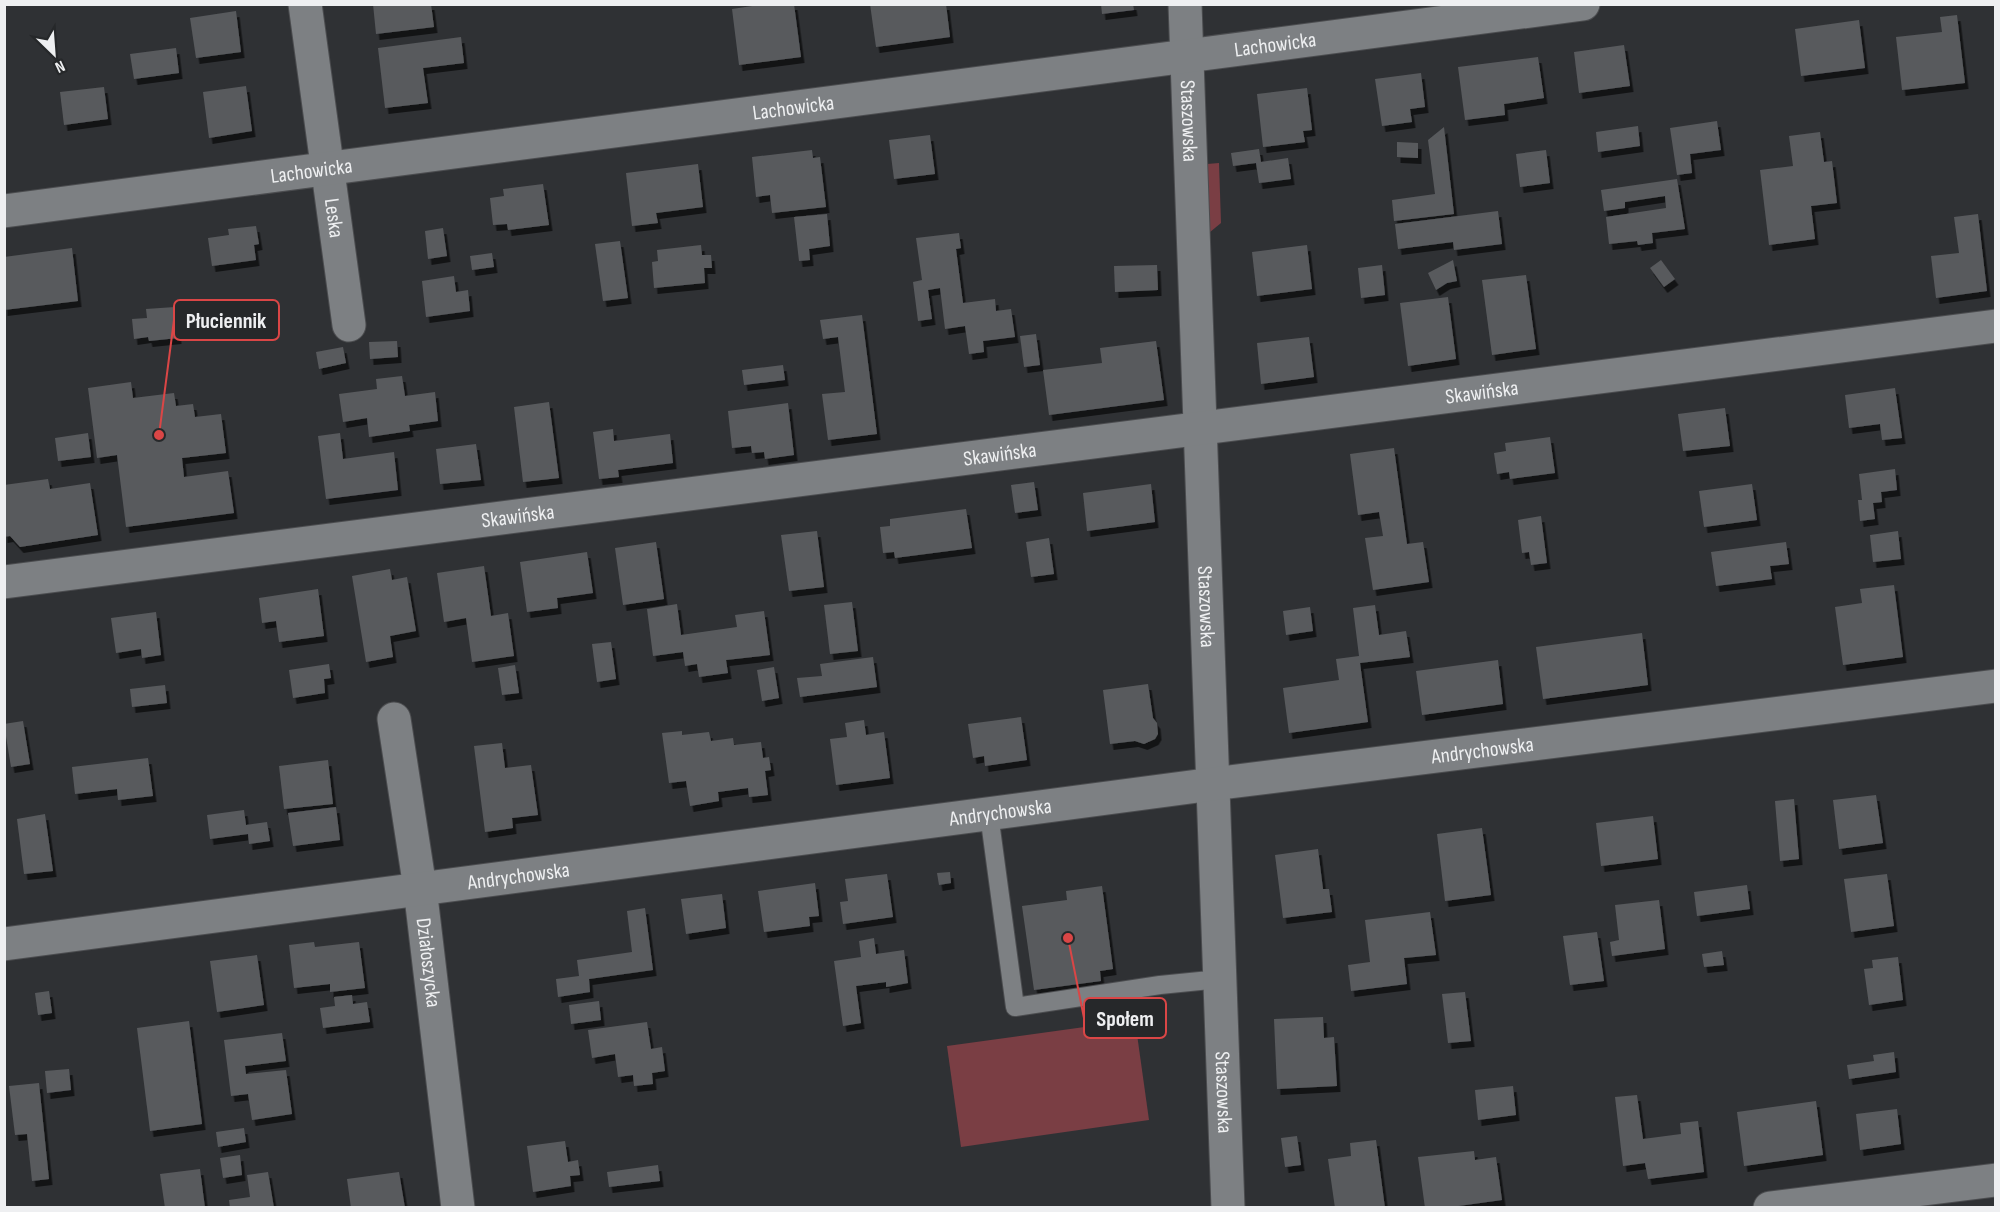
<svg xmlns="http://www.w3.org/2000/svg" width="2000" height="1212" font-family="'Sofia Sans Condensed',sans-serif">
	<style>
		.green { fill: #7a3e44 }
		.building { fill: #585a5d; filter: url(#shadow) }
		.lines { fill: none; stroke-linecap: round; stroke-linejoin: round }
		.service-casing { stroke: #4b4c4f; stroke-width: 20 }
		.minor-casing { stroke: #4b4c4f; stroke-width: 35 }
		.service { stroke: #7d8083; stroke-width: 18 }
		.minor { stroke: #7d8083; stroke-width: 33 }
		.labels { text-anchor: middle; dominant-baseline: central; stroke-width: 4.5; stroke-linejoin: round; paint-order: stroke }
		.street-label { font-size: 21px; fill: #eeeff1; stroke: #26282a }
		.leader { fill: none; stroke: #da4646; stroke-width: 2 }
		.callout-dot { fill: #da4646; stroke: #26282a; stroke-width: 2 }
		.callout { fill: #26282a; stroke: #da4646; stroke-width: 2 }
		.callout-label { font-size: 22px; text-anchor: middle; font-weight: bold; fill: #eeeff1 }
	</style>
	<defs>
		<filter id="shadow"><feDropShadow dx="3.5" dy="6" stdDeviation="0" flood-color="#0009"/></filter>
	</defs>
	<rect width="100%" height="100%" fill="#2f3134"/>
	<g class="green">
		<polygon points="1219,163 1221,223 1204,237 1202,168 1207,164"/>
		<polygon points="1135,1020 1149,1120 961,1147 947,1046"/>
	</g>
	<g class="building">
		<polygon points="373,4 431,4 434,27 376,34"/>
		<polygon points="765,4 794,4 801,57 739,65 732,9"/>
		<polygon points="870,4 946,4 950,37 876,47"/>
		<polygon points="1101,4 1133,4 1134,10 1102,14"/>
		<polygon points="236,11 241,52 196,58 190,18"/>
		<polygon points="1957,15 1965,83 1902,90 1896,37 1942,32 1940,17"/>
		<polygon points="1859,20 1865,68 1801,76 1795,29"/>
		<polygon points="461,37 464,63 423,68 428,103 385,108 378,48"/>
		<polygon points="1624,45 1630,86 1579,93 1574,52"/>
		<polygon points="176,48 179,73 134,79 130,54"/>
		<polygon points="1538,57 1544,98 1504,104 1505,115 1465,120 1458,67"/>
		<polygon points="1421,73 1425,107 1410,109 1412,122 1382,126 1375,79"/>
		<polygon points="246,86 252,131 209,138 203,92"/>
		<polygon points="104,87 108,119 64,125 60,92"/>
		<polygon points="1307,88 1312,130 1303,131 1305,142 1263,147 1257,94"/>
		<polygon points="1717,121 1721,150 1690,154 1692,173 1677,175 1670,128"/>
		<polygon points="1638,126 1640,146 1598,152 1596,132"/>
		<polygon points="1444,127 1454,214 1394,221 1392,200 1435,194 1428,140"/>
		<polygon points="1820,132 1824,162 1832,161 1837,203 1811,206 1815,239 1769,245 1760,170 1793,166 1789,136"/>
		<polygon points="930,135 935,174 894,179 889,140"/>
		<polygon points="1397,142 1418,143 1418,158 1397,157"/>
		<polygon points="1259,149 1261,162 1288,158 1291,179 1259,183 1256,163 1233,166 1231,153"/>
		<polygon points="812,150 813,158 820,157 826,207 772,213 770,195 756,197 752,157"/>
		<polygon points="1546,150 1550,183 1520,187 1516,154"/>
		<polygon points="698,164 703,207 656,213 658,223 632,226 626,173"/>
		<polygon points="1677,179 1685,229 1652,233 1653,243 1638,245 1637,241 1609,244 1606,217 1666,208 1665,196 1625,202 1625,208 1604,211 1601,190"/>
		<polygon points="543,184 549,225 508,230 507,224 493,225 490,198 504,196 503,189"/>
		<polygon points="1498,211 1502,244 1454,250 1453,242 1398,249 1395,224"/>
		<polygon points="827,214 830,246 809,249 810,260 799,261 794,217"/>
		<polygon points="1978,214 1987,291 1936,298 1931,256 1959,253 1954,217"/>
		<polygon points="256,226 259,244 254,245 256,260 212,266 208,238 229,235 228,229"/>
		<polygon points="443,228 447,256 428,259 425,231"/>
		<polygon points="959,233 961,248 956,249 963,303 995,299 996,311 1011,309 1015,337 983,341 984,352 969,354 965,326 945,329 940,288 928,290 932,319 918,321 913,282 922,280 916,238"/>
		<polygon points="620,241 628,298 603,301 595,244"/>
		<polygon points="701,245 702,255 711,255 712,268 704,268 705,283 654,288 652,262 658,261 657,250"/>
		<polygon points="1307,245 1312,289 1257,296 1252,252"/>
		<polygon points="72,248 78,301 4,310 4,257"/>
		<polygon points="492,253 494,267 472,270 470,256"/>
		<polygon points="1453,260 1457,281 1447,283 1436,290 1428,273"/>
		<polygon points="1661,260 1675,279 1664,287 1650,268"/>
		<polygon points="1157,265 1158,290 1115,292 1114,266"/>
		<polygon points="1382,265 1385,295 1361,298 1358,268"/>
		<polygon points="1526,275 1536,349 1492,355 1482,280"/>
		<polygon points="454,276 456,292 468,290 470,311 426,317 422,281"/>
		<polygon points="1448,297 1456,359 1408,366 1400,303"/>
		<polygon points="175,307 178,338 149,341 148,337 134,339 132,319 147,318 146,309"/>
		<polygon points="862,315 877,434 828,440 822,394 845,392 838,337 823,339 820,320"/>
		<polygon points="1036,334 1040,365 1024,367 1020,336"/>
		<polygon points="1309,337 1314,377 1261,384 1257,343"/>
		<polygon points="397,341 398,357 370,359 369,342"/>
		<polygon points="1156,341 1164,400 1049,415 1043,370 1102,363 1100,348"/>
		<polygon points="343,347 346,363 319,369 316,352"/>
		<polygon points="783,365 785,380 744,385 742,370"/>
		<polygon points="402,376 405,396 435,392 438,421 409,425 410,431 369,437 367,418 343,422 339,394 377,389 376,379"/>
		<polygon points="131,382 133,398 174,393 176,406 193,404 195,417 221,414 226,453 182,458 184,477 228,471 234,513 126,527 117,455 97,458 88,388"/>
		<polygon points="1895,388 1902,438 1882,440 1880,424 1849,428 1845,395"/>
		<polygon points="549,402 559,478 523,482 514,407"/>
		<polygon points="788,403 794,455 765,459 764,452 752,453 751,446 732,448 728,411"/>
		<polygon points="1725,408 1730,446 1683,451 1678,414"/>
		<polygon points="613,429 614,441 670,434 673,463 618,470 619,477 599,479 593,432"/>
		<polygon points="88,433 91,457 58,461 55,438"/>
		<polygon points="340,433 343,459 394,452 398,490 326,499 318,436"/>
		<polygon points="1550,437 1555,473 1510,479 1509,472 1497,474 1494,453 1506,451 1505,443"/>
		<polygon points="476,444 481,480 440,484 436,449"/>
		<polygon points="1394,448 1407,544 1423,542 1429,582 1373,590 1365,538 1383,536 1379,512 1358,515 1350,454"/>
		<polygon points="1895,469 1897,490 1881,492 1882,502 1873,503 1875,519 1860,521 1858,500 1862,500 1859,474"/>
		<polygon points="48,479 50,489 90,483 98,535 20,547 10,536 4,537 4,485"/>
		<polygon points="1034,482 1038,510 1015,513 1011,485"/>
		<polygon points="1151,484 1155,522 1087,531 1083,493"/>
		<polygon points="1752,484 1757,520 1704,527 1699,491"/>
		<polygon points="966,509 972,548 895,558 894,552 883,553 880,527 890,526 890,519"/>
		<polygon points="1541,516 1547,563 1531,565 1529,552 1522,553 1518,520"/>
		<polygon points="817,531 824,587 789,591 781,535"/>
		<polygon points="1898,531 1901,559 1873,562 1870,535"/>
		<polygon points="1049,538 1054,574 1031,577 1026,542"/>
		<polygon points="656,542 664,599 623,605 615,548"/>
		<polygon points="1786,542 1789,564 1770,566 1772,579 1716,586 1711,552"/>
		<polygon points="587,552 593,593 557,598 558,608 527,612 520,562"/>
		<polygon points="484,566 491,616 508,613 514,656 472,662 466,618 444,622 437,573"/>
		<polygon points="390,569 392,580 407,577 416,631 390,636 393,657 366,662 352,576"/>
		<polygon points="1894,585 1903,657 1843,665 1835,607 1862,603 1860,589"/>
		<polygon points="318,589 324,636 279,642 276,621 262,623 259,598"/>
		<polygon points="852,602 858,651 830,654 824,605"/>
		<polygon points="677,604 681,635 737,627 735,615 764,611 770,655 726,660 728,673 699,677 697,664 685,666 683,652 653,656 647,609"/>
		<polygon points="1375,605 1379,635 1406,631 1410,657 1360,663 1368,722 1289,733 1283,688 1339,680 1336,659 1359,656 1353,608"/>
		<polygon points="1310,607 1313,631 1286,635 1283,611"/>
		<polygon points="156,612 161,655 142,658 141,649 116,653 111,618"/>
		<polygon points="1642,633 1648,685 1543,699 1536,647"/>
		<polygon points="611,642 616,679 597,682 592,644"/>
		<polygon points="873,657 877,687 800,697 797,678 822,676 820,664"/>
		<polygon points="1498,660 1503,704 1422,715 1416,671"/>
		<polygon points="329,664 331,678 324,679 325,693 293,698 289,670"/>
		<polygon points="515,665 519,693 502,695 498,668"/>
		<polygon points="774,667 779,698 762,701 757,670"/>
		<polygon points="1148,684 1153,718 1157,723 1158,734 1155,739 1144,744 1135,741 1110,744 1103,690"/>
		<polygon points="165,685 167,703 132,707 130,689"/>
		<polygon points="1021,717 1027,760 985,766 984,756 973,758 968,724"/>
		<polygon points="864,720 866,735 884,732 890,778 836,785 830,739 847,737 845,723"/>
		<polygon points="23,721 30,764 11,767 4,724"/>
		<polygon points="682,731 682,735 709,732 711,741 733,738 734,745 761,742 763,758 769,757 771,770 765,771 768,795 749,797 748,788 718,792 719,801 690,806 686,781 669,783 662,733"/>
		<polygon points="502,743 505,768 531,765 538,815 512,818 513,828 485,832 474,746"/>
		<polygon points="148,758 153,796 118,800 117,789 75,794 72,767"/>
		<polygon points="328,760 333,804 284,809 279,766"/>
		<polygon points="1876,795 1883,843 1839,849 1833,800"/>
		<polygon points="1794,799 1799,859 1780,861 1775,801"/>
		<polygon points="336,807 340,840 293,846 288,813"/>
		<polygon points="244,810 246,825 267,822 270,841 249,844 248,834 210,839 207,815"/>
		<polygon points="45,814 53,871 24,874 17,819"/>
		<polygon points="1653,816 1658,859 1601,866 1596,823"/>
		<polygon points="1482,828 1491,895 1445,901 1437,834"/>
		<polygon points="1318,849 1323,889 1329,889 1332,912 1283,918 1275,855"/>
		<polygon points="950,872 951,883 939,885 937,873"/>
		<polygon points="887,874 893,917 843,924 840,902 848,901 845,879"/>
		<polygon points="1887,874 1894,926 1851,932 1844,879"/>
		<polygon points="815,883 819,916 809,917 810,926 764,932 758,891"/>
		<polygon points="1747,885 1750,909 1697,916 1694,892"/>
		<polygon points="1102,886 1113,969 1100,971 1101,981 1034,990 1022,906 1067,900 1066,891"/>
		<polygon points="722,894 726,928 686,934 681,899"/>
		<polygon points="1659,900 1665,949 1612,956 1610,942 1619,940 1615,905"/>
		<polygon points="645,908 653,970 589,979 590,992 558,997 556,979 579,976 577,960 632,952 627,911"/>
		<polygon points="1430,912 1436,955 1404,958 1407,984 1351,991 1348,965 1370,962 1365,920"/>
		<polygon points="1597,932 1604,981 1570,985 1563,936"/>
		<polygon points="874,938 876,954 904,950 908,983 886,987 886,982 856,986 861,1023 843,1026 834,961 861,957 859,941"/>
		<polygon points="314,942 315,947 359,942 365,988 330,992 330,984 294,988 289,945"/>
		<polygon points="1722,951 1724,965 1704,967 1702,954"/>
		<polygon points="257,955 264,1005 217,1012 210,961"/>
		<polygon points="1898,957 1903,1000 1869,1005 1864,969 1873,968 1872,960"/>
		<polygon points="49,991 52,1013 38,1015 35,993"/>
		<polygon points="1465,992 1471,1041 1448,1043 1442,994"/>
		<polygon points="352,995 353,1004 367,1002 370,1022 323,1028 320,1008 335,1006 334,997"/>
		<polygon points="599,1001 601,1020 571,1024 569,1005"/>
		<polygon points="1323,1017 1324,1038 1334,1037 1337,1086 1277,1089 1274,1019"/>
		<polygon points="189,1021 202,1124 150,1131 137,1028"/>
		<polygon points="647,1022 651,1049 662,1047 665,1071 652,1073 653,1084 634,1086 633,1075 618,1077 615,1054 592,1058 588,1030"/>
		<polygon points="282,1033 286,1061 245,1066 246,1074 286,1070 292,1114 252,1120 248,1094 231,1096 224,1040"/>
		<polygon points="1894,1052 1896,1072 1849,1079 1847,1065 1874,1061 1873,1055"/>
		<polygon points="69,1069 71,1090 47,1093 45,1071"/>
		<polygon points="39,1083 49,1179 32,1181 27,1134 15,1135 9,1086"/>
		<polygon points="1513,1086 1516,1115 1478,1120 1475,1090"/>
		<polygon points="1637,1095 1643,1139 1681,1134 1680,1123 1698,1121 1704,1172 1648,1179 1645,1163 1623,1166 1615,1097"/>
		<polygon points="1816,1101 1823,1155 1744,1166 1737,1112"/>
		<polygon points="1897,1109 1901,1144 1860,1150 1856,1114"/>
		<polygon points="244,1128 246,1142 218,1147 216,1132"/>
		<polygon points="1297,1136 1301,1165 1285,1167 1281,1138"/>
		<polygon points="1376,1140 1385,1208 1335,1208 1328,1159 1351,1156 1350,1143"/>
		<polygon points="565,1141 568,1162 578,1160 580,1175 570,1176 571,1186 533,1192 527,1146"/>
		<polygon points="1474,1151 1475,1160 1496,1157 1502,1200 1444,1208 1425,1208 1418,1157"/>
		<polygon points="240,1155 242,1175 223,1178 220,1158"/>
		<polygon points="658,1165 660,1181 609,1187 607,1172"/>
		<polygon points="200,1169 205,1208 165,1208 160,1174"/>
		<polygon points="268,1172 274,1208 230,1208 229,1200 250,1197 247,1175"/>
		<polygon points="399,1172 405,1208 351,1208 347,1179"/>
	</g>
	<g class="lines">
		<g class="service-casing">
			<polyline id="service" points="989,814 1015,1007 1160,985 1220,979"/>
		</g>
		<g class="minor-casing">
			<g id="minor">
				<path id="s1" d="M305 4 349 325"/>
				<path id="s2" d="M1185 4 1228 1208"/>
				<path id="s3" d="M4 211 1583 4"/>
				<path id="s4" d="M4 582 1996 326"/>
				<path id="s5" d="M394 719 420 888 458 1208"/>
				<path id="s6" d="M4 944 1213 784 1996 686"/>
				<polyline points="1770,1208 1996,1180"/>
			</g>
		</g>
		<use href="#service" class="service"/>
		<use href="#minor" class="minor"/>
	</g>
	<g class="labels">
		<g class="street-label">
			<text stroke="none"><textPath href="#s3" startOffset="1282">Lachowicka</textPath></text>
			<text stroke="none"><textPath href="#s3" startOffset="796">Lachowicka</textPath></text>
			<text stroke="none"><textPath href="#s2" startOffset="117">Staszowska</textPath></text>
			<text stroke="none"><textPath href="#s3" startOffset="310">Lachowicka</textPath></text>
			<text stroke="none"><textPath href="#s1" startOffset="216">Leska</textPath></text>
			<text stroke="none"><textPath href="#s4" startOffset="1490">Skawińska</textPath></text>
			<text stroke="none"><textPath href="#s4" startOffset="1004">Skawińska</textPath></text>
			<text stroke="none"><textPath href="#s4" startOffset="518">Skawińska</textPath></text>
			<text stroke="none"><textPath href="#s2" startOffset="603">Staszowska</textPath></text>
			<text stroke="none"><textPath href="#s6" startOffset="1491">Andrychowska</textPath></text>
			<text stroke="none"><textPath href="#s6" startOffset="1005">Andrychowska</textPath></text>
			<text stroke="none"><textPath href="#s6" startOffset="519">Andrychowska</textPath></text>
			<text stroke="none"><textPath href="#s5" startOffset="246">Działoszycka</textPath></text>
			<text stroke="none"><textPath href="#s2" startOffset="1089">Staszowska</textPath></text>
		</g>
	</g>
	<path class="leader" d="M159 435L174 320M1068 938L1084 1018"/>
	<g class="callout-dot">
		<circle cx="159" cy="435" r="6"/>
		<circle cx="1068" cy="938" r="6"/>
	</g>
	<g class="callout">
		<rect x="174" y="300" width="105" height="40" rx="6"/>
		<rect x="1084" y="998" width="82" height="40" rx="6"/>
	</g>
	<g class="callout-label">
		<text x="226" y="328">Płuciennik</text>
		<text x="1125" y="1026">Społem</text>
	</g>
	<rect width="2000" height="1212" fill="none" stroke="#eeeff1" stroke-width="12"/>
	<g transform="translate(54 54) rotate(155)" stroke="#26282a" stroke-width="4.5" paint-order="stroke">
	<path d="M0-4.5L10 22L0 15L-10 22Z" fill="#eeeff1"/>
	<text y="-9" font-size="16" font-weight="bold" text-anchor="middle" fill="#eeeff1">N</text>
	</g>
</svg>
